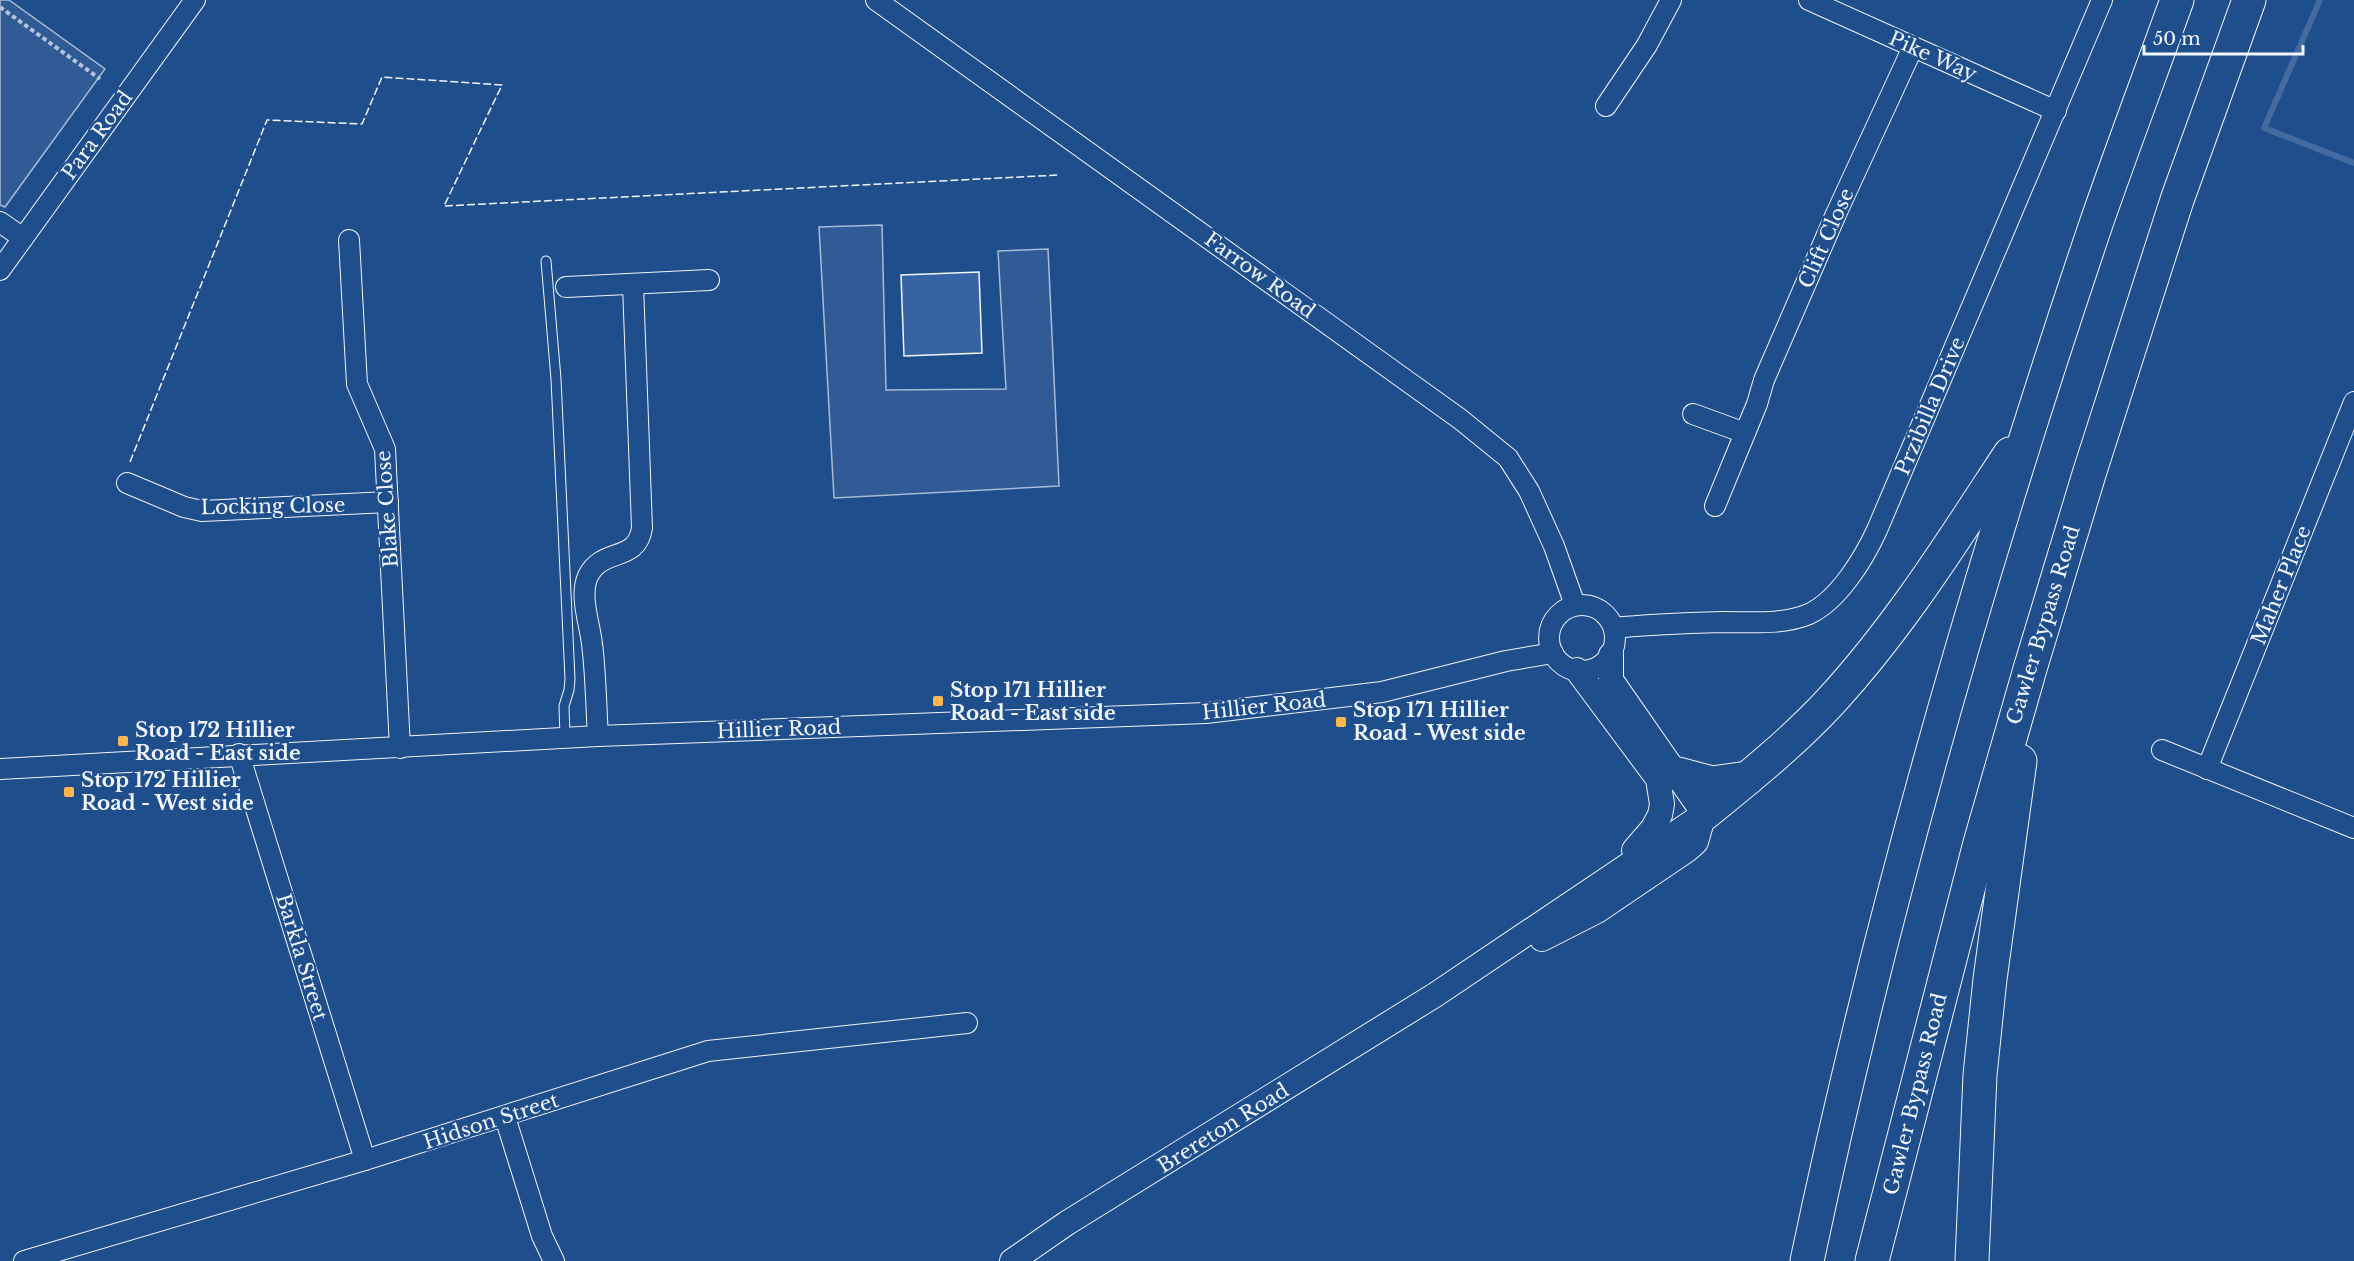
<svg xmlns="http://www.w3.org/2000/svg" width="2354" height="1261" font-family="'Libre Baskerville',serif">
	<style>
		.built { fill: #305b95; stroke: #a8bbd7; stroke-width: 1.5 }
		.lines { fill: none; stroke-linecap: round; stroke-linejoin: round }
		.stream { stroke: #446ba0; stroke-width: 6 }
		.building { fill: #3563a3; stroke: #f2f6ff; stroke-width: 1.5 }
		.service-casing { stroke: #f2f6ff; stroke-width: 11 }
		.minor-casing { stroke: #f2f6ff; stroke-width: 22 }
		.tertiary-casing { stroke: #f2f6ff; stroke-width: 26 }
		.motorway-casing { stroke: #f2f6ff; stroke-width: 35 }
		.path { stroke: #b3c4dc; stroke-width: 4; stroke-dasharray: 4.5 3; stroke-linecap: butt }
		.service { stroke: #1f4e8c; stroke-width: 9 }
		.minor { stroke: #1f4e8c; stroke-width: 20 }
		.tertiary { stroke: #1f4e8c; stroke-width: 24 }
		.motorway { stroke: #1f4e8c; stroke-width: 33 }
		.fence { stroke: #f2f6ff; stroke-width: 1.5; stroke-dasharray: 8 3; stroke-linecap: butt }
		.poi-dot { fill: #ffb74d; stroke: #1f4e8c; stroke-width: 2 }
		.labels { text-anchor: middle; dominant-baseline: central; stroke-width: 4.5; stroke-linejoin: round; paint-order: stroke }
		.street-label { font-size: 20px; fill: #f2f6ff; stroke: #1f4e8c }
		.poi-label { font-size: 20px; font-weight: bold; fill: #f2f6ff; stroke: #1f4e8c; text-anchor: start }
	</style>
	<rect width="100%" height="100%" fill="#1f4e8c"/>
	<g class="built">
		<polygon points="0,0 9,0 105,69 5,207 0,205"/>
		<polygon points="882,225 886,390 1006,389 998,251 1048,249 1059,486 834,498 819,227"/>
	</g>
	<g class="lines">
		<polyline class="stream" points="2320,0 2264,128 2354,163"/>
	</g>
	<polygon class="building" points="979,272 982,353 904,356 901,275"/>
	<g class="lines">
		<g class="service-casing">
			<polyline id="service" points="546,261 556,379 570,679 569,690 564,706 565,738"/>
		</g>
		<g class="minor-casing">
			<g id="minor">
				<polyline points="876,0 1460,419 1508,458 1529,491 1554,546 1575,605"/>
				<polyline points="1809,0 2056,111"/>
				<polyline points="1606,106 1647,45 1671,0"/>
				<polyline points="0,222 23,238"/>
				<polyline points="349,240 357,384 385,449 400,748"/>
				<polyline points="0,270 195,0"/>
				<polyline points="566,287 709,280"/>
				<polyline points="1693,414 1745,433"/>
				<polyline points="127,483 184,507 202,511 388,502"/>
				<polyline points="1715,506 1757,404 1764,380 1836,214 1913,47"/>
				<circle cx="1582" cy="638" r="33"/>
				<path d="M1614 628C1651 624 1687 623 1724 622 1752 622 1783 625 1809 614 1839 600 1864 558 1877 530L2102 0"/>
				<path d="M598 736C596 706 596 675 592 644 590 624 579 596 588 576 602 547 637 563 642 528L633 285"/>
				<polyline points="2162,750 2354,828"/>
				<polyline points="239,754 365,1160"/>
				<polyline points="0,769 598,736 1206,713 1382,692 1506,661 1553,653"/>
				<polyline points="2207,769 2354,402"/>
				<polyline points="505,1117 542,1236 554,1261"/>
				<polyline points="24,1261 365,1160 708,1051 967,1023"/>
			</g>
		</g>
		<g class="tertiary-casing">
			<g id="tertiary">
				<polyline points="1577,670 1658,779 1662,804 1660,815 1653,828 1634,850"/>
				<polyline points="1542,939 1597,911 1687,850 1696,842 1704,814 1611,680 1611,655"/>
				<polyline points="1012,1261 1067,1223 1435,995 1704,814"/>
			</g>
		</g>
		<g class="motorway-casing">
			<g id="motorway">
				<polyline points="1678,774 1712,783 1748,778"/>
				<path d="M1704 814C1748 778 1792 743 1830 702 1900 626 1954 539 2010 454"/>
				<path d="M1807 1261C1881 910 1981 564 2096 224 2122 149 2150 75 2177 0"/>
				<polyline points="1872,1261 1980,843 2030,669 2090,471 2177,200 2249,0"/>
				<polyline points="1972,1261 1980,1075 1990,979 2020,761"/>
			</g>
		</g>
		<polyline class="path" points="0,7 100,79"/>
		<use href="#service" class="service"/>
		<use href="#minor" class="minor"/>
		<use href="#tertiary" class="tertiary"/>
		<use href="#motorway" class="motorway"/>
		<polyline class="fence" points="130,462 267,120 362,124 382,77 502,85 444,206 1059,175"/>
	</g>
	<g class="poi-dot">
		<rect x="932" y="695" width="12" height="12" rx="3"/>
		<rect x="1335" y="716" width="12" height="12" rx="3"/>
		<rect x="117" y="735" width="12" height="12" rx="3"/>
		<rect x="63" y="786" width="12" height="12" rx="3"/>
	</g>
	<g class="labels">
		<g class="street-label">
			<text transform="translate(1933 56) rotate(24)">Pike Way</text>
			<text transform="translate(97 135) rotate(-54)">Para Road</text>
			<text transform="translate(1826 238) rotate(-66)">Clift Close</text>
			<text transform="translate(1260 275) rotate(36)">Farrow Road</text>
			<text transform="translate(1930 406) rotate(-67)">Przibilla Drive</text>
			<text transform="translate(273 506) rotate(-1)">Locking Close</text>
			<text transform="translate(387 509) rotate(-94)">Blake Close</text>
			<text transform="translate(2281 585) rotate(-68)">Maher Place</text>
			<text transform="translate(2043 625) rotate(-73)">Gawler Bypass Road</text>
			<text transform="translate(1264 706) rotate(-6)">Hillier Road</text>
			<text transform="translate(779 729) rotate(-2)">Hillier Road</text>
			<text transform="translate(302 957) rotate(73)">Barkla Street</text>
			<text transform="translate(1915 1094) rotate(-76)">Gawler Bypass Road</text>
			<text transform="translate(491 1121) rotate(-18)">Hidson Street</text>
			<text transform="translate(1223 1128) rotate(-32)">Brereton Road</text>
		</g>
		<g class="poi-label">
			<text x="950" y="690">Stop 171 Hillier<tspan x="950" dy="23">Road - East side</tspan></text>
			<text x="1353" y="710">Stop 171 Hillier<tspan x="1353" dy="23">Road - West side</tspan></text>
			<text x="135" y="730">Stop 172 Hillier<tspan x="135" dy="23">Road - East side</tspan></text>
			<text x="81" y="780">Stop 172 Hillier<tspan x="81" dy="23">Road - West side</tspan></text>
		</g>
	</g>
	<path d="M2144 45v9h159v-9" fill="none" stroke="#f2f6ff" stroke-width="3"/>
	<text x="2153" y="45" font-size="18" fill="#f2f6ff" stroke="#1f4e8c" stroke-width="4.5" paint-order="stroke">50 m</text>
</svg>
